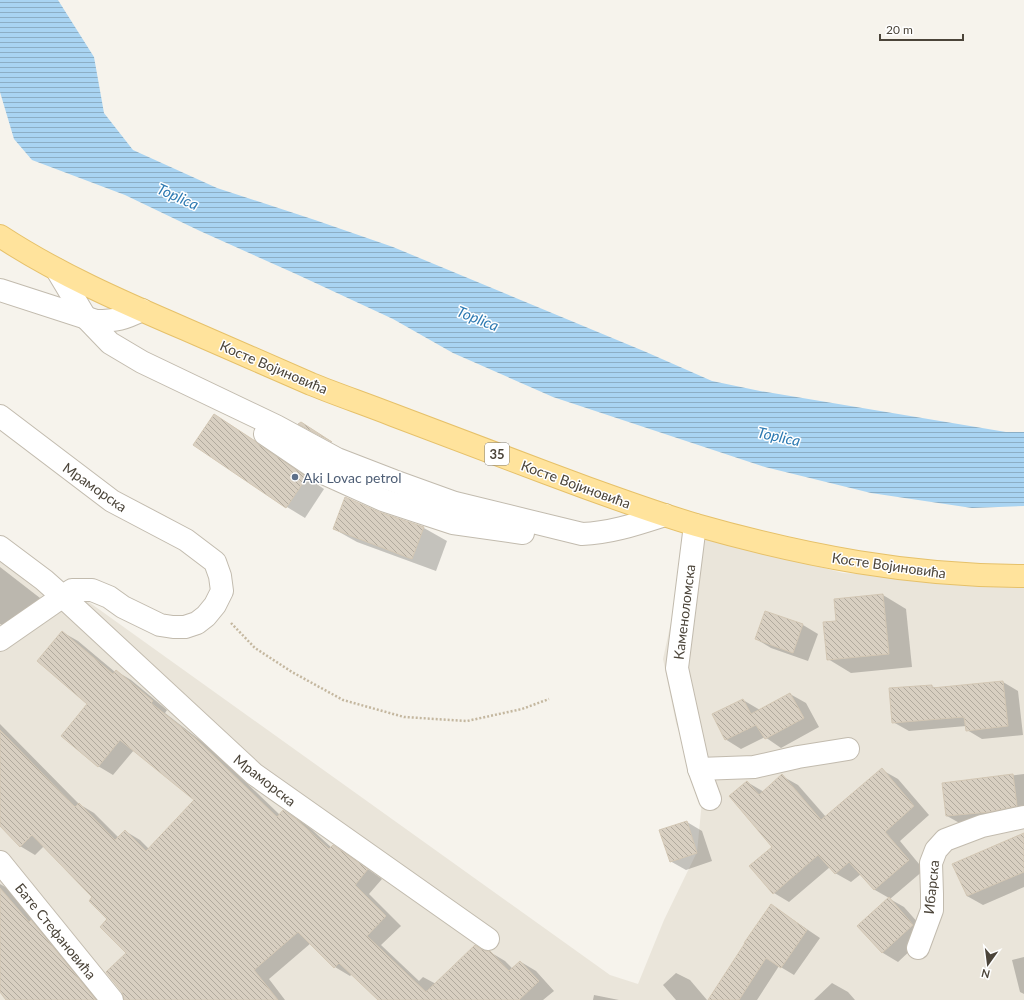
<svg xmlns="http://www.w3.org/2000/svg" width="1024" height="1000" font-family="Lato,sans-serif">
	<style>
		.residential { fill: #eae5da }
		.water { fill: url(#water-rules) }
		.shadow { fill: #0003 }
		.building { fill: url(#building-back-hatch); stroke: #d3c7b4 }
		.lines { fill: none; stroke-linecap: round; stroke-linejoin: round }
		.minor-casing { stroke: #c2bbae; stroke-width: 24 }
		.major-casing { stroke: #e6c16a; stroke-width: 24 }
		.path { stroke: #c4b79f; stroke-width: 2.5; stroke-dasharray: 2 2; stroke-linecap: butt }
		.minor { stroke: #fff; stroke-width: 22 }
		.major { stroke: #ffe39c; stroke-width: 22 }
		.service-dot { fill: #5c6f8a; stroke: #fff; stroke-width: 1.5 }
		.labels { text-anchor: middle; dominant-baseline: central; stroke-width: 3; stroke-linejoin: round; paint-order: stroke }
		.shield { fill: #fff; stroke: #817c74; stroke-width: 1 }
		.shield-label { font-size: 13px; font-weight: bold; fill: #4b4439 }
		.street-label { font-size: 14px; fill: #4b4439; stroke: #fff }
		.service-label { font-size: 14px; fill: #4e5e75; stroke: #fff; text-anchor: start }
		.water-label { font-size: 15px; font-style: italic; fill: #2e7ab2; stroke: #fff }
	</style>
	<defs>
		<pattern id="water-rules" width="6" height="5" patternUnits="userSpaceOnUse"><rect width="6" height="5" fill="#a9d4f2"/><path d="M0 2.5h6" fill="none" stroke="#8caec5"/></pattern>
		<pattern id="building-back-hatch" width="6" height="6" patternUnits="userSpaceOnUse"><rect width="6" height="6" fill="#d8cfc1"/><path d="M-1 5l2 2M0 0l6 6M5-1l2 2" fill="none" stroke="#b1aa9e"/></pattern>
	</defs>
	<rect width="100%" height="100%" fill="#f6f3ec"/>
	<polygon class="residential" points="686,532 843,573 1014,584 1024,584 1024,1000 0,1000 0,536 72,590 610,975 638,984 664,920 697,852 702,801 676,723 663,659 679,585"/>
	<polygon class="water" points="0,0 58,0 94,57 104,113 133,150 217,188 315,220 393,247 646,352 712,381 760,391 1006,432 1024,432 1024,506 972,508 871,493 765,467 553,397 453,353 393,319 296,274 200,231 125,195 32,160 14,139 0,92"/>
	<g class="shadow">
		<polygon points="214,415 232,426 324,489 305,518 287,507 194,445"/>
		<polygon points="379,513 424,528 447,541 436,571 357,542 334,529"/>
		<polygon points="0,567 40,598 13,631 0,624"/>
		<polygon points="883,595 906,609 912,667 851,673 828,659 837,622"/>
		<polygon points="803,625 818,634 808,661 771,648 756,639"/>
		<polygon points="62,632 78,641 115,672 116,671 131,680 167,710 165,713 210,748 280,815 284,811 299,820 310,828 332,848 333,846 348,855 382,879 369,894 401,926 381,945 419,981 423,977 436,984 484,952 490,952 505,961 513,969 521,962 536,971 554,991 543,1000 380,1000 352,974 350,976 335,967 311,943 269,979 285,1000 125,1000 127,954 109,919 94,897 44,846 35,855 20,846 0,825 0,724 79,804 94,813 118,837 125,831 140,840 149,849 196,800 134,750 113,775 98,766 89,704"/>
		<polygon points="1003,682 1018,691 1023,735 982,739 967,730 966,726 909,731 893,722 932,686 937,689"/>
		<polygon points="790,694 806,703 819,727 781,748 765,737 741,749 725,739 743,700 760,710"/>
		<polygon points="882,770 898,779 929,815 900,841 924,870 890,899 904,907 928,934 898,962 883,953 858,926 889,898 875,890 861,874 851,882 835,873 830,867 789,902 774,893 774,847 747,782 764,792 782,776 798,785 826,817"/>
		<polygon points="1024,774 1024,816 963,825 947,816 943,784"/>
		<polygon points="687,822 702,831 712,861 686,870 670,861"/>
		<polygon points="1024,834 1024,887 983,905 967,896"/>
		<polygon points="0,884 7,888 103,1000 8,1000 0,990"/>
		<polygon points="771,905 820,938 794,975 779,966 757,1000 709,1000"/>
		<polygon points="1024,957 1024,994 1020,992 1012,960"/>
		<polygon points="676,973 690,980 707,1000 676,1000 663,985"/>
		<polygon points="832,983 848,992 855,1000 814,1000"/>
		<polygon points="594,995 619,1000 593,1000"/>
	</g>
	<g class="building">
		<polygon points="214,414 255,441 258,444 307,477 286,508 193,445"/>
		<polygon points="301,422 332,442 298,424"/>
		<polygon points="345,497 379,512 424,527 412,559 333,529"/>
		<polygon points="883,594 889,654 827,660 823,622 836,621 834,599"/>
		<polygon points="765,611 803,624 793,653 755,639"/>
		<polygon points="62,631 113,674 116,670 153,701 151,703 195,738 277,817 283,810 295,818 329,849 333,845 368,869 355,885 386,916 367,936 426,992 475,945 481,949 486,951 490,951 509,971 520,961 539,981 519,1000 378,1000 339,963 334,968 298,932 254,970 278,1000 124,1000 122,992 106,972 126,953 100,927 107,919 89,901 92,897 32,835 20,847 0,826 0,730 75,807 79,803 115,840 125,830 146,851 194,800 120,740 98,767 61,736 87,704 37,661"/>
		<polygon points="1003,681 1008,726 966,731 964,717 892,723 889,688 932,685 932,688"/>
		<polygon points="790,693 804,718 765,739 756,725 725,740 712,714 743,699 751,714"/>
		<polygon points="882,768 914,806 885,832 909,860 874,890 849,862 835,874 818,855 773,894 749,866 772,847 729,796 747,781 759,795 782,774 821,820"/>
		<polygon points="1013,774 1017,806 990,812 946,816 942,783"/>
		<polygon points="687,821 697,853 670,862 659,830"/>
		<polygon points="1024,833 1024,872 967,896 952,864"/>
		<polygon points="0,888 29,922 31,920 96,1000 6,1000 0,992"/>
		<polygon points="889,897 913,925 882,953 857,926"/>
		<polygon points="771,904 807,930 781,968 766,958 739,1000 708,1000 745,943 744,943"/>
	</g>
	<g class="lines">
		<g class="minor-casing">
			<g id="minor">
				<path d="M57 270 85 317 110 343 142 362 276 426 337 459 394 481 455 503 582 534C611 533 637 524 665 515"/>
				<path d="M0 290 96 321C116 321 124 319 142 310"/>
				<polyline points="0,416 112,501 186,540 215,562 220,576 222,591 215,605 206,616 197,623 185,627 173,627 160,625 123,607 109,597 92,590 72,590 0,640"/>
				<polyline points="265,434 321,472 383,500 453,523 523,533"/>
				<polyline points="695,525 677,668 699,769 710,799"/>
				<polyline points="0,547 44,580 62,596 254,774 488,939"/>
				<polyline points="699,769 754,767 798,757 848,749"/>
				<polyline points="0,862 112,1000"/>
				<polyline points="918,948 932,910 932,894 931,863 936,850 945,840 982,826 1024,817"/>
			</g>
		</g>
		<g class="major-casing">
			<path id="major" d="M0 236C58 274 122 302 185 329 227 347 269 366 311 384 338 395 365 404 393 415 457 439 522 464 587 488 623 501 659 514 696 525 805 556 910 576 1024 576"/>
		</g>
		<polyline class="path" points="231,623 255,648 292,672 343,700 404,717 467,721 522,709 549,699"/>
		<use href="#minor" class="minor"/>
		<use href="#major" class="major"/>
	</g>
	<circle class="service-dot" cx="295" cy="477" r="4"/>
	<g class="labels">
		<rect class="shield" x="485" y="443" width="24" height="22" rx="3"/>
		<g class="shield-label">
			<text x="497" y="454">35</text>
		</g>
		<g class="street-label">
			<text transform="translate(274 367) rotate(23)">Косте Војиновића</text>
			<text transform="translate(576 484) rotate(20)">Косте Војиновића</text>
			<text transform="translate(95 487) rotate(35)">Мраморска</text>
			<text transform="translate(889 565) rotate(8)">Косте Војиновића</text>
			<text transform="translate(684 612) rotate(-83)">Каменоломска</text>
			<text transform="translate(265 780) rotate(38)">Мраморска</text>
			<text transform="translate(931 887) rotate(-84)">Ибарска</text>
			<text transform="translate(56 931) rotate(51)">Бате Стефановића</text>
		</g>
		<g class="service-label">
			<text x="303" y="477">Aki Lovac petrol</text>
		</g>
		<g class="water-label">
			<text transform="translate(178 196) rotate(24)">Toplica</text>
			<text transform="translate(478 318) rotate(22)">Toplica</text>
			<text transform="translate(779 436) rotate(12)">Toplica</text>
		</g>
	</g>
	<g transform="translate(988 964) rotate(194)" stroke="#ffffff" stroke-width="3" paint-order="stroke">
	<path d="M0-3L7 15L0 10L-7 15Z" fill="#4b4439"/>
	<text y="-6" font-size="11" font-weight="bold" text-anchor="middle" fill="#4b4439">N</text>
	</g>
	<path d="M880 34v6h83v-6" fill="none" stroke="#4b4439" stroke-width="2"/>
	<text x="886" y="34" font-size="12" fill="#4b4439" stroke="#ffffff" stroke-width="3" paint-order="stroke">20 m</text>
</svg>
